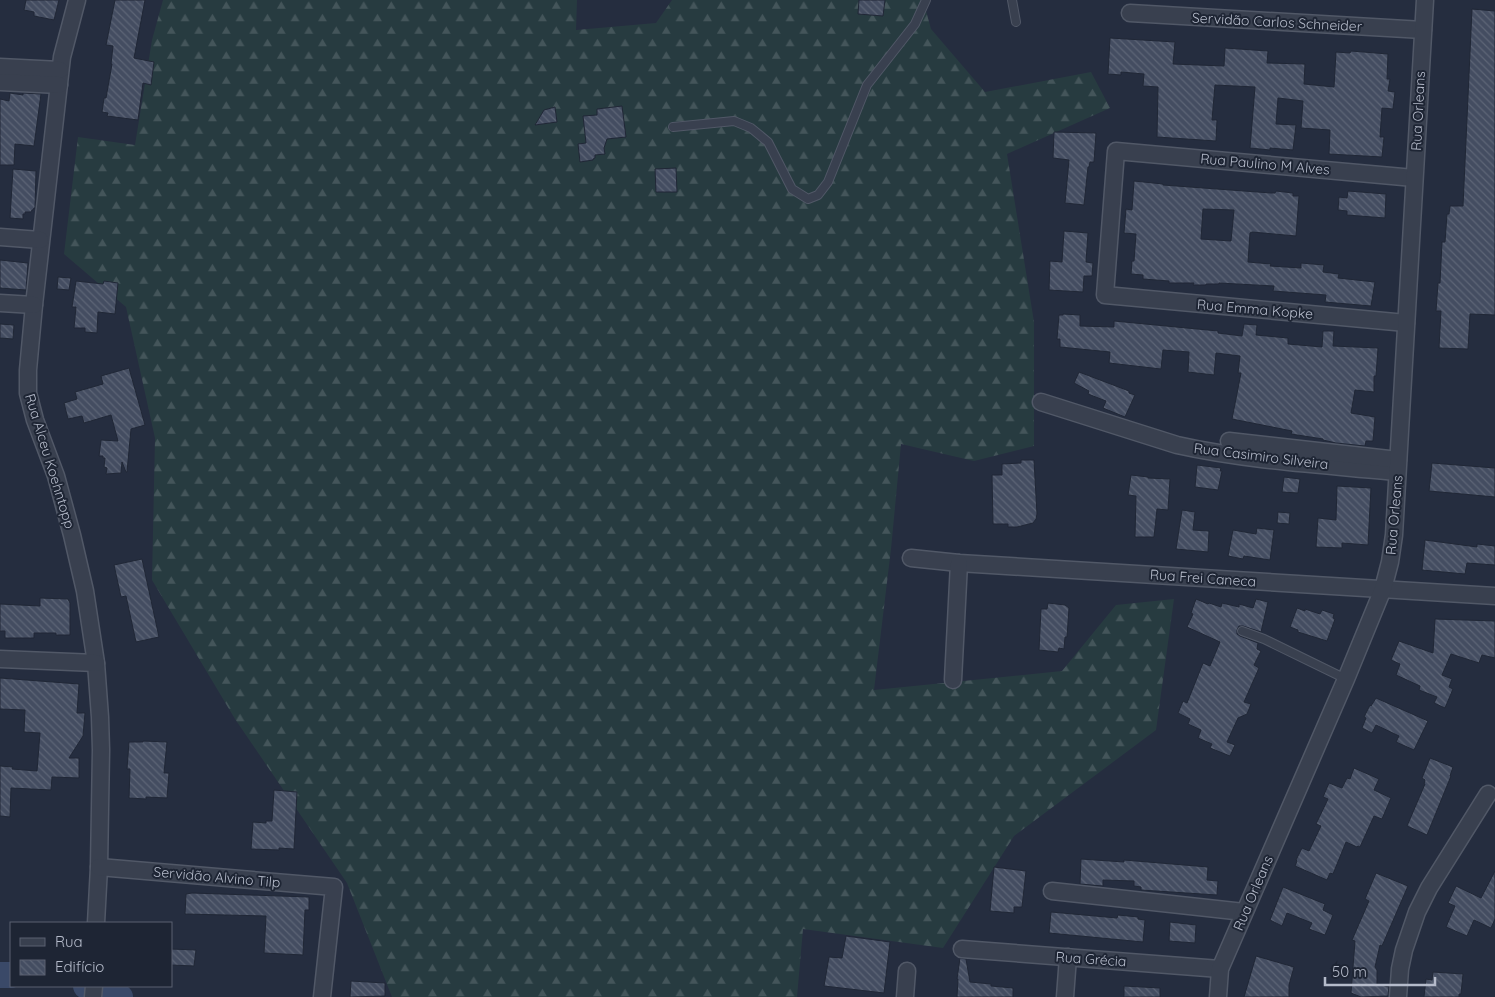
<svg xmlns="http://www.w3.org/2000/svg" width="1495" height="997" font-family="Quicksand,sans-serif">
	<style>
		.forest { fill: url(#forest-firs) }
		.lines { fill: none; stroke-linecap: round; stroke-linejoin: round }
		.river { stroke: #3a4968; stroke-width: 26 }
		.building { fill: url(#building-back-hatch); stroke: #202736; fill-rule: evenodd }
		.service-casing { stroke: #515867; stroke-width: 10 }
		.minor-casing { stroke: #515867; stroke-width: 19 }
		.service { stroke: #39404f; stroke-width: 8 }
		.minor { stroke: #39404f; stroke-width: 16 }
		.labels { text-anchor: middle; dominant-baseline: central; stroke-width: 4; stroke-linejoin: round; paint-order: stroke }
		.street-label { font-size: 14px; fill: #b5bbca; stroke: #1e2534 }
	</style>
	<defs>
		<pattern id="forest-firs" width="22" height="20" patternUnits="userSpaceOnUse" patternTransform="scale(1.25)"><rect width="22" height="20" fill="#273b40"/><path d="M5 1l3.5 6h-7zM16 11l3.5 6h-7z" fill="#44555a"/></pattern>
		<pattern id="building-back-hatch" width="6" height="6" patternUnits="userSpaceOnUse" patternTransform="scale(1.25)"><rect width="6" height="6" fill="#444d61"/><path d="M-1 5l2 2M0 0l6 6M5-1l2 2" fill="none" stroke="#5d6576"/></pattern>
	</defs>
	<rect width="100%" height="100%" fill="#252d3f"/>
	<polygon class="forest" points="163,0 577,0 576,30 656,23 672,0 923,0 931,29 985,92 1091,72 1110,108 1007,154 1034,322 1034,446 974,461 901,444 891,549 874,690 1062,671 1116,605 1174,599 1156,730 1014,836 943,948 803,929 797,997 392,997 347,883 235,719 152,580 155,438 126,307 64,254 78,137 135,145 152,40"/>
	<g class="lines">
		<g class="river">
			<polyline points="0,975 11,975"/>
			<polyline points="86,986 120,997"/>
		</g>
	</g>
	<g class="building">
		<polygon points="26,0 59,0 54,20 34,16 34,12 24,10"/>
		<polygon points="115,0 145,0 134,58 154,62 151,85 143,83 138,120 107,116 108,113 102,112 104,98 106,98 112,64 111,64 113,46 106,45"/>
		<polygon points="859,0 885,0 883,16 858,14"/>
		<polygon points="1472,9 1495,11 1495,315 1470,314 1468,349 1439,348 1441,311 1436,311 1438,283 1440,283 1442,242 1445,242 1447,214 1449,214 1450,206 1463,206"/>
		<polygon points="1110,38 1175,42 1173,64 1224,66 1225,48 1268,51 1267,63 1305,64 1304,84 1334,87 1336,52 1350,53 1351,51 1388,54 1387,79 1390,79 1388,91 1395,92 1393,109 1382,108 1380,137 1384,137 1382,157 1329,154 1330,130 1301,128 1303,101 1278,98 1276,124 1296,125 1293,150 1270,148 1270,150 1250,148 1255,87 1215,85 1212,120 1217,120 1216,141 1157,137 1158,87 1143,86 1144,74 1121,72 1121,75 1108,74"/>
		<polygon points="10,93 23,95 23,93 41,94 34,146 15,144 14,165 0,165 0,99 9,101"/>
		<polygon points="622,106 626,137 607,139 604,148 605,154 595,155 595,158 593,159 593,160 580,162 578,144 586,143 583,116 597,115 597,109"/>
		<polygon points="555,107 557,122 535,125 544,110"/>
		<polygon points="1054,132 1096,133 1094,162 1090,162 1089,167 1088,167 1084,205 1065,203 1069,160 1053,158"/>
		<polygon points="676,168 677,192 656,192 655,169"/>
		<polygon points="13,169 36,171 35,208 34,208 33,210 32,210 31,212 25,212 25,214 23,214 23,219 10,218"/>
		<path d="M1134 181 1163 184V185L1271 193H1275L1276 191 1293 193V196H1299L1296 236 1252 232 1250 233 1248 262 1271 264 1270 266 1301 268V263L1324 265 1323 272 1339 274 1338 278 1375 282 1371 306 1325 302 1326 295 1273 291 1274 286 1219 283V284H1206V285H1193L1194 283H1169V281L1143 279V275L1131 274 1132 261H1134L1136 234 1124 233 1126 209 1132 210ZM1203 209 1234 210 1231 241 1201 239Z"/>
		<polygon points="1348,191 1386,194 1385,218 1347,215 1347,211 1338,210 1339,197 1347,198"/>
		<polygon points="1064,231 1088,233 1086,262 1093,263 1092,276 1084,276 1083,292 1049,290 1050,261 1062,262"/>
		<polygon points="0,260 28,263 26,290 0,288"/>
		<polygon points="58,277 71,278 69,290 57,289"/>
		<polygon points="76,281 103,284 104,281 118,283 115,314 98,312 97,333 85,332 85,328 74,328 76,307 72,307"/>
		<polygon points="1063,314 1080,315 1080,326 1114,327 1114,321 1218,331 1218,333 1242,336 1244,324 1257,325 1256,335 1288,338 1288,344 1322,347 1323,331 1334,331 1333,346 1378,348 1376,376 1374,376 1374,392 1355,390 1351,413 1375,417 1373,441 1366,441 1365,446 1336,443 1323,440 1323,439 1291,434 1292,431 1232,419 1241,373 1238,373 1240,356 1216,353 1214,375 1188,372 1189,352 1163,350 1161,369 1109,363 1110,352 1060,347 1060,339 1057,339 1059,315 1063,315"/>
		<polygon points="0,324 14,325 13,339 0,338"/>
		<polygon points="129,368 145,425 131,429 127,472 126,472 122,462 121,473 106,474 107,468 104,467 105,458 103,458 103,456 99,456 101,440 118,441 111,415 84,423 82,416 68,419 64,403 77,399 75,392 103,384 101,376"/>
		<polygon points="1079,372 1129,391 1129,393 1135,395 1125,417 1103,408 1106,401 1088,394 1089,391 1074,383"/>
		<polygon points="1021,460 1034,460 1037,514 1036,519 1033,523 1017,527 1008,527 1008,524 993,524 992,475 1002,475 1002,464 1021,463"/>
		<polygon points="1432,463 1495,468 1495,497 1429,491"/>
		<polygon points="1197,465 1221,468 1220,471 1222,471 1218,490 1195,487"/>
		<polygon points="1131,475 1148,477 1148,478 1170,479 1168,510 1157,509 1154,537 1135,537 1136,496 1128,495"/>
		<polygon points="1284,477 1300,479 1298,493 1282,492"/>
		<polygon points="1337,486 1371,488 1368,545 1342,543 1342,548 1316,547 1318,518 1336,520"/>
		<polygon points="1182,510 1195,512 1193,530 1209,531 1208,552 1176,549"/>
		<polygon points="1278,512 1290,513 1289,524 1277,523"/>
		<polygon points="1257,528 1274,530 1270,560 1244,556 1243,559 1228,556 1233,530 1256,534"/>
		<polygon points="1425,540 1477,547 1477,544 1495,546 1495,565 1467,563 1465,574 1422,570"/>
		<polygon points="142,559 159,637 136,642 126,596 121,597 114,565"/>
		<polygon points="40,598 68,599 70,603 70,635 56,635 56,633 34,633 34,638 5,638 5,631 0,631 0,604 40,606"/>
		<polygon points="1196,599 1208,604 1209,603 1221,607 1222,603 1239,607 1239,604 1253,608 1256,599 1268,602 1261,632 1243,626 1239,626 1237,630 1237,634 1240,636 1258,643 1257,649 1261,651 1254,665 1259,668 1244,702 1251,704 1247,714 1238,718 1227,742 1235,745 1230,756 1210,748 1212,744 1198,738 1201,730 1188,724 1190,719 1178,713 1183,701 1187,703 1203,663 1210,666 1220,642 1187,627 1193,614 1191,613"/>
		<polygon points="1048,603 1065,605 1069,608 1067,637 1065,637 1064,649 1059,648 1058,652 1039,650 1041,609 1047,609"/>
		<polygon points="1297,608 1305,611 1305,609 1320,614 1322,610 1334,614 1333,618 1335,619 1327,641 1298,632 1298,630 1290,627"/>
		<polygon points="1435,619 1495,621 1495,658 1482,655 1479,663 1451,654 1442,675 1452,679 1449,687 1453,689 1445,708 1434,703 1437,697 1419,690 1420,686 1396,675 1400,664 1391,660 1399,641 1433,653"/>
		<polygon points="0,678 79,684 77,713 85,713 83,736 69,758 79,758 79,778 52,777 51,790 11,788 10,817 0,816 0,766 13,767 12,769 37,771 40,733 24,732 25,710 0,709"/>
		<polygon points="1376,698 1428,721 1414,750 1396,742 1399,736 1376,725 1372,733 1362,728 1366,718 1364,717 1370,705 1371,706"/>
		<polygon points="143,741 167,742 164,773 169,773 167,798 146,797 146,799 129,798 130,769 127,769 129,742 143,742"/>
		<polygon points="1430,758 1453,767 1450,776 1451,776 1427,835 1407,826 1425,784 1424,784 1425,780 1422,778"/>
		<polygon points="1354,768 1379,779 1374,790 1391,798 1382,819 1374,816 1360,847 1358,846 1357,847 1346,842 1333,874 1330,873 1327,880 1295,866 1297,861 1296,860 1302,848 1309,851 1321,826 1316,824 1328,799 1323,797 1329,783 1342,788 1347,778 1350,779"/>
		<polygon points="274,790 297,792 294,849 279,848 279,850 251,849 253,822 266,823 266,821 272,821"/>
		<polygon points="1081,859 1124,862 1124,860 1208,867 1207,880 1218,881 1217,895 1141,890 1141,887 1134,886 1134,881 1103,880 1103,886 1080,884"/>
		<polygon points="994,867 1026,871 1022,907 1014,907 1014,913 990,911"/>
		<polygon points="1495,871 1495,919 1491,928 1474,920 1467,936 1446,927 1455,906 1448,903 1456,886 1481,898"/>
		<polygon points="1376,873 1408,886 1382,946 1380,945 1375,967 1377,970 1377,984 1389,987 1388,996 1361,997 1351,993 1355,941 1352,940 1369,901 1365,899"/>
		<polygon points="1283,887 1325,904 1323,910 1333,915 1325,935 1309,929 1312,923 1287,913 1282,926 1270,920"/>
		<polygon points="192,893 309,897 309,910 305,910 303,955 264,953 266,916 185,914 186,894"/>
		<polygon points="1051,912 1117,918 1118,915 1138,917 1138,919 1145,920 1143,942 1049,933"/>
		<polygon points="1170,922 1196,925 1195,943 1169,941"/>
		<polygon points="846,936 890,942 884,993 824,986 829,957 842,958"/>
		<polygon points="171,949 196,950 194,966 171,965"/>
		<polygon points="1256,956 1294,967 1289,985 1289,997 1244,997"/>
		<polygon points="960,958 966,959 970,982 991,984 991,986 1013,988 1013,997 957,997 958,979 957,979"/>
		<polygon points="1433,972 1463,974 1461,994 1459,994 1459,997 1424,997 1426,979 1432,980"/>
		<polygon points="351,981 385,983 385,996 350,997"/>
		<polygon points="1124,986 1160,988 1160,997 1124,997"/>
	</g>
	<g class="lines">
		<g class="service-casing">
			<g id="service">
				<polyline points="1012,0 1016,22"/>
				<polyline points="673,127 734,121 751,128 768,142 792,189 808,199 818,195 828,182 867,85 915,24 926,0"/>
				<polyline points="1242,631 1264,639 1346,679"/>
			</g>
		</g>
		<g class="minor-casing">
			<g id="minor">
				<polyline points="77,0 62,57 34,305 28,370 28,393 35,420 56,476 72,535 85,591 96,663 100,717 101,750 99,867 96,923"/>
				<polyline points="1130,13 1423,30"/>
				<polyline points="0,67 60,70"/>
				<polyline points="0,82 59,85"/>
				<polyline points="0,237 40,240"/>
				<polyline points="0,303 34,305"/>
				<polyline points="1406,323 1105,295 1116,151 1414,178"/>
				<path d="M1041 402 1177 445C1249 461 1324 465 1397 472"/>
				<polyline points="1229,441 1398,460"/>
				<polyline points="911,558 959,563 1495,596"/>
				<polyline points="0,659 96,663"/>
				<polyline points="953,680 959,563"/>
				<polyline points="99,867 334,887 322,997"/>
				<polyline points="1052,891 1244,912"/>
				<polyline points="962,949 1220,969"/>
				<polyline points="93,997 94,986"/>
				<polyline points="905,997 907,971"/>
				<polyline points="1065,997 1068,957"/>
				<polyline points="1218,997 1220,969 1346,679 1383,589 1390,562 1394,535 1425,0"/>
				<polyline points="1398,997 1400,969 1404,950 1417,912 1429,888 1488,794"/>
			</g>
		</g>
		<use href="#service" class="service"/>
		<use href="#minor" class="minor"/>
	</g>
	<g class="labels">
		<g class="street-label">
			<text transform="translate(1277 22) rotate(3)">Servidão Carlos Schneider</text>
			<text transform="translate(1418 111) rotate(-87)">Rua Orleans</text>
			<text transform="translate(1265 164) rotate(5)">Rua Paulino M Alves</text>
			<text transform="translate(1255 309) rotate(5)">Rua Emma Kopke</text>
			<text transform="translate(1261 456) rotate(7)">Rua Casimiro Silveira</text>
			<text transform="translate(50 461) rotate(73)">Rua Alceu Koehntopp</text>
			<text transform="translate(1394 515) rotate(-85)">Rua Orleans</text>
			<text transform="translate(1203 578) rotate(4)">Rua Frei Caneca</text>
			<text transform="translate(217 877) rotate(5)">Servidão Alvino Tilp</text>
			<text transform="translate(1253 893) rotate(-67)">Rua Orleans</text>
			<text transform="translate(1091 959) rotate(4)">Rua Grécia</text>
		</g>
	</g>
	<rect x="10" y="922" width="162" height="65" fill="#1e2534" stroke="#5a6170"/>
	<rect x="20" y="938" width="25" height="8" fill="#39404f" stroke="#5a6170"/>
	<text x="55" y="947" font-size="15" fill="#b5bbca">Rua</text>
	<rect x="20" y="960" width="25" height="15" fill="url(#building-back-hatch)" stroke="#5a6170"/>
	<text x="55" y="972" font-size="15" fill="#b5bbca">Edifício</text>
	<path d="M1325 977v8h110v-8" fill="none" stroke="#b5bbca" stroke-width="2.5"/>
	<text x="1332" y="977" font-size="15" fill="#b5bbca" stroke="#1e2534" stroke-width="4" paint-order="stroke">50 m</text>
</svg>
